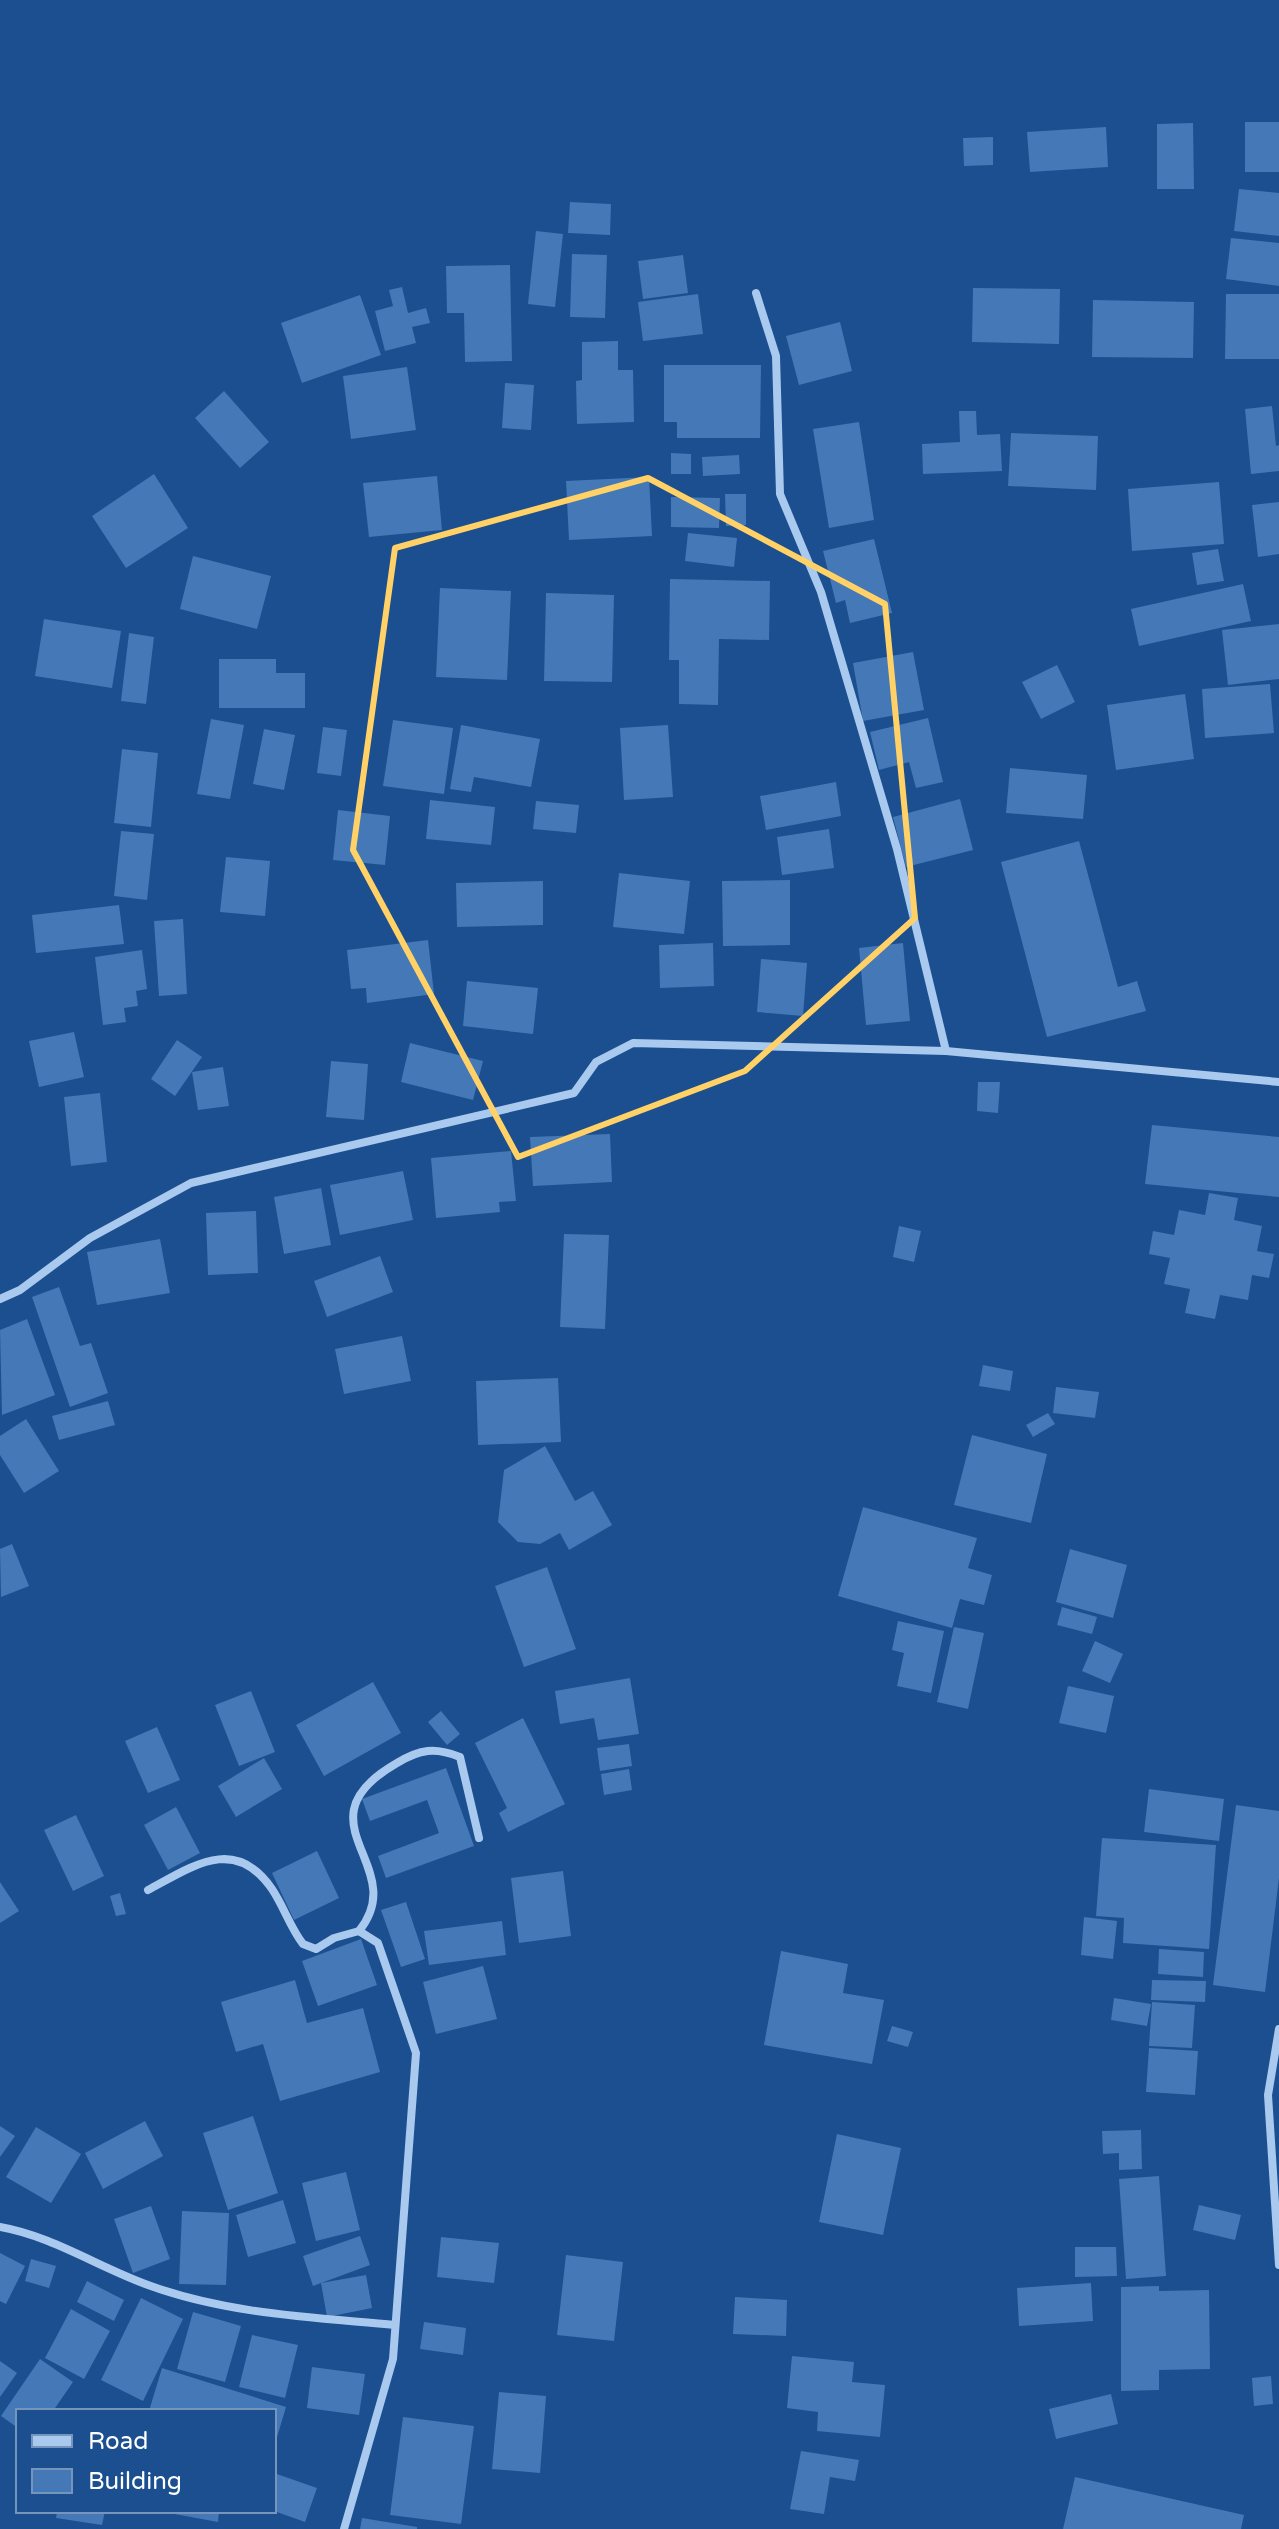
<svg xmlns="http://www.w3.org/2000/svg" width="1279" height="2529" font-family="'Varela Round',sans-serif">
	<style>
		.building { fill: #4478b7 }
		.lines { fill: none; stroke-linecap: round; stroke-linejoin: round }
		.minor { stroke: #a9c9ee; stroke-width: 8 }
		.marked { fill: none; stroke: #ffd166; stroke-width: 6; stroke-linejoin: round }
	</style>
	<rect width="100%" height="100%" fill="#1b4f8f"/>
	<g class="building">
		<rect x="1245" y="122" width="34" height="50"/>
		<polygon points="1193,123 1194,189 1157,189 1157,124"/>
		<polygon points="1106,127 1108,167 1030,172 1027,132"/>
		<polygon points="993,137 993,165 964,166 963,138"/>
		<polygon points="1239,189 1279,193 1279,236 1234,231"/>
		<polygon points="570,202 611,204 610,235 568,233"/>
		<polygon points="536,231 563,234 555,307 528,304"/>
		<polygon points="1231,238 1279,243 1279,286 1226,279"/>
		<polygon points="572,254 607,255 605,318 570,317"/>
		<polygon points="683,255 688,293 643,299 638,261"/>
		<polygon points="510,265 512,361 465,362 464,313 447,313 446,266"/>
		<polygon points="402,287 408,313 426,308 430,323 412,327 416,343 385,351 375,311 393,306 389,290"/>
		<polygon points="973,288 1060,289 1059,344 972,342"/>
		<polygon points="698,294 703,334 643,341 638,302"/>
		<polygon points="1226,294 1279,294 1279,359 1225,359"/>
		<polygon points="360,295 381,355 302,383 281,323"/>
		<polygon points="1093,300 1194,302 1193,358 1092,357"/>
		<polygon points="840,322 852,371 799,385 786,336"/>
		<polygon points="618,341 618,370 633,370 634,422 577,424 576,381 582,380 582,342"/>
		<polygon points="664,365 761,365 760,438 677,438 677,422 664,422"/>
		<polygon points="407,367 416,430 351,439 343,376"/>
		<polygon points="505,383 534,385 531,430 502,428"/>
		<polygon points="224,391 269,442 240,468 195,418"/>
		<polygon points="1272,406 1276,446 1279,445 1279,471 1251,474 1245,409"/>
		<polygon points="959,411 976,411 977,435 1000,434 1002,471 923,474 922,444 960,442"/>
		<polygon points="859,422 874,520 829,528 813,429"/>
		<polygon points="1011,433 1098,436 1096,490 1008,486"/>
		<polygon points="671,453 691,454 691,474 671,474"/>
		<polygon points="739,455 740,474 703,476 702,457"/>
		<polygon points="154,474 188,528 126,568 92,516"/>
		<polygon points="437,476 442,530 369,537 363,483"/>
		<polygon points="649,477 652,536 569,540 566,481"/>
		<polygon points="1219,482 1224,544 1132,551 1128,489"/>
		<polygon points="725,494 746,494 746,525 726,526"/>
		<polygon points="671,497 720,498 719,528 671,527"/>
		<polygon points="1279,502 1279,554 1258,557 1252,505"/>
		<polygon points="688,533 737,538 734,567 685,561"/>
		<polygon points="874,539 892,613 850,623 845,600 836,603 823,551"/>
		<polygon points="1218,549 1224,581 1197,585 1192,553"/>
		<polygon points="193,556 271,576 257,629 180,609"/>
		<polygon points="670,579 770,581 769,640 719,639 718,705 679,704 679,660 669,660"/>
		<polygon points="1243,584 1251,621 1139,646 1131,609"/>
		<polygon points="440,588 511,591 507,680 436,677"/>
		<polygon points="546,593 614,595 612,682 544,681"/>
		<polygon points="44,619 121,631 112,688 35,676"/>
		<polygon points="1279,624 1279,679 1228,685 1222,630"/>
		<polygon points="129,633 154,637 146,704 121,701"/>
		<polygon points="913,652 924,710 863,721 853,663"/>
		<polygon points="219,659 276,659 276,673 305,673 305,708 219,708"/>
		<polygon points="1057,665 1075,702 1041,719 1022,682"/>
		<polygon points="1270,684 1274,733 1205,738 1202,689"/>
		<polygon points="1185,694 1194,759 1116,770 1107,705"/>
		<polygon points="928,718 943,782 916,788 909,762 879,770 870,732"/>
		<polygon points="211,719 244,725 230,799 197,794"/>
		<polygon points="393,720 453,728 444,794 383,786"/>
		<polygon points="461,725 540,739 531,787 474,777 471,792 450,789"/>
		<polygon points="668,725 673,797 624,800 620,728"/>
		<polygon points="323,727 347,730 341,776 317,773"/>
		<polygon points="264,729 295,735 284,790 253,784"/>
		<polygon points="122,749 158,753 151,827 114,823"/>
		<polygon points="1010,768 1087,775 1083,819 1006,813"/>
		<polygon points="836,782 841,816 766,830 760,796"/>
		<polygon points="960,799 973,850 906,867 893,817"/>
		<polygon points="430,800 495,807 491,845 426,839"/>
		<polygon points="536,801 579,805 576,833 533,829"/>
		<polygon points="338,810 390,816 385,865 333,860"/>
		<polygon points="829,829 834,868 782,875 777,837"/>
		<polygon points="121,831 154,834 147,900 114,896"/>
		<polygon points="1079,841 1118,987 1137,981 1146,1011 1047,1037 1001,862"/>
		<polygon points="226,857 270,861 265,916 220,912"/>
		<polygon points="619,873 690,881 684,934 613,927"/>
		<polygon points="790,880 790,945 723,946 722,881"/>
		<polygon points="543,881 543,925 457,927 456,883"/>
		<polygon points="119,905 124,944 36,953 32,915"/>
		<polygon points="183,919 187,994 159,996 154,921"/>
		<polygon points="428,940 434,994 367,1003 366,988 351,989 347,950"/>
		<polygon points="713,943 714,986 660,988 659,945"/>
		<polygon points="903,943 910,1021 866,1025 859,948"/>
		<polygon points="142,950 147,989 136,991 138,1006 124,1008 126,1022 103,1025 95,957"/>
		<polygon points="761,959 807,963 803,1016 757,1012"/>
		<polygon points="467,981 538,988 533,1034 463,1026"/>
		<polygon points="74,1032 84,1077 39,1087 29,1041"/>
		<polygon points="177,1040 202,1057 175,1096 151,1079"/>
		<polygon points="410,1043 483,1061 473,1100 401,1082"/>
		<polygon points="331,1061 368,1064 364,1120 326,1117"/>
		<polygon points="223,1067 229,1106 198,1110 192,1072"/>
		<polygon points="978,1082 1000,1082 998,1113 977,1111"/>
		<polygon points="100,1093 107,1162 71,1166 64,1097"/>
		<polygon points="1152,1125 1279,1137 1279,1197 1145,1184"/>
		<polygon points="610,1134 612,1182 533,1186 530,1137"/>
		<polygon points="511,1151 516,1201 499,1202 500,1212 436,1218 431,1158"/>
		<polygon points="403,1171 413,1220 340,1235 330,1185"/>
		<polygon points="321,1188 331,1245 284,1254 274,1197"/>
		<polygon points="1209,1193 1238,1198 1234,1220 1262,1226 1257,1251 1274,1254 1269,1278 1252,1275 1248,1300 1220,1295 1215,1319 1185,1313 1190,1289 1164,1284 1170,1258 1149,1254 1153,1231 1174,1235 1179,1210 1205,1215"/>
		<polygon points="256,1211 258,1273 208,1275 206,1213"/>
		<polygon points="899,1226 921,1231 914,1262 893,1257"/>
		<polygon points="564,1234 609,1235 605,1329 560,1327"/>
		<polygon points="160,1239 170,1293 97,1305 87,1252"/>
		<polygon points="380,1256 393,1292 327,1317 314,1281"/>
		<polygon points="59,1287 80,1346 91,1343 108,1393 70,1407 32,1297"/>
		<polygon points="27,1319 55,1395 2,1415 0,1330"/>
		<polygon points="402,1336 411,1381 344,1394 335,1349"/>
		<polygon points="983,1365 1013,1371 1010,1391 979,1386"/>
		<polygon points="558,1378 561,1442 478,1445 476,1381"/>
		<polygon points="1056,1387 1099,1392 1095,1418 1053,1413"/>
		<polygon points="108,1401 115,1425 59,1440 52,1416"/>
		<polygon points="1048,1413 1055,1424 1033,1437 1026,1425"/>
		<polygon points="26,1419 59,1471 24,1493 0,1455 0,1436"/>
		<polygon points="972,1435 1047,1454 1031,1523 954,1505"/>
		<polygon points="545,1446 575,1501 593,1491 612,1525 569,1550 560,1533 540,1544 518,1542 498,1522 504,1470"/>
		<polygon points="863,1507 977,1538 968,1568 992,1575 984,1605 960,1599 952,1628 838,1596"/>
		<polygon points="12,1544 29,1586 1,1597 0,1549"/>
		<polygon points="1070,1549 1127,1565 1113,1618 1056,1602"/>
		<polygon points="547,1567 576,1649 524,1667 495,1586"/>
		<polygon points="1062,1607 1097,1617 1092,1634 1057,1625"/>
		<polygon points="898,1621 944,1631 931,1693 897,1686 904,1653 892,1650"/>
		<polygon points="954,1627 984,1633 968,1709 937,1702"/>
		<polygon points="1095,1641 1123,1654 1110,1683 1082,1671"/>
		<polygon points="630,1678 639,1734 598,1740 594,1718 560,1724 555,1691"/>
		<polygon points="373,1682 401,1733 324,1776 296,1725"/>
		<polygon points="1068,1686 1114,1696 1106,1733 1059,1723"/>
		<polygon points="251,1691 275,1752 239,1766 215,1705"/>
		<polygon points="441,1711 460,1734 447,1745 428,1722"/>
		<polygon points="523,1718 565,1804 508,1832 499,1813 507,1808 475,1743"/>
		<polygon points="157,1727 180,1780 148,1793 125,1741"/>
		<polygon points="629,1744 632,1766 600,1771 597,1748"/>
		<polygon points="264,1758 282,1789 236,1817 218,1786"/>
		<polygon points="446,1768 474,1846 386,1878 378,1856 439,1833 427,1800 370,1821 362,1799"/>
		<polygon points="629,1769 632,1790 604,1795 601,1774"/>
		<polygon points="1149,1789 1224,1799 1219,1841 1144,1832"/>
		<polygon points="1236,1805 1279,1811 1279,1878 1265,1992 1213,1985"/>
		<polygon points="176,1807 200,1853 168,1870 144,1825"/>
		<polygon points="76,1815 104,1876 73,1891 44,1830"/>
		<polygon points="1102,1838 1216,1845 1209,1949 1123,1943 1124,1918 1096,1916"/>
		<polygon points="317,1851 339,1898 294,1920 272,1873"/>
		<polygon points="563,1871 571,1936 519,1943 511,1878"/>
		<polygon points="0,1882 19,1911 0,1923"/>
		<polygon points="120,1893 126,1914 116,1916 110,1896"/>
		<polygon points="406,1902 425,1959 401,1967 381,1910"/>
		<polygon points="1084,1917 1117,1921 1113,1959 1081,1955"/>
		<polygon points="502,1921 506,1955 429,1965 424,1931"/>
		<polygon points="361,1939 377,1985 318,2006 302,1961"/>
		<polygon points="1159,1949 1204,1952 1203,1977 1158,1974"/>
		<polygon points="781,1951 848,1964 843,1993 884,2000 872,2064 764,2045"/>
		<polygon points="483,1966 497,2019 436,2034 423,1982"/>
		<polygon points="295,1980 307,2023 363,2008 380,2072 280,2101 263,2044 236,2052 221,2002"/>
		<polygon points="1152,1980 1206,1981 1205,2002 1151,2000"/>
		<polygon points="1114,1998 1151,2004 1147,2026 1111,2020"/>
		<polygon points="1152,2002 1195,2005 1192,2048 1149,2046"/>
		<polygon points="892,2026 913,2032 908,2047 887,2041"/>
		<polygon points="1149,2048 1198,2051 1195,2095 1146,2092"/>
		<polygon points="253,2116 278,2193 228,2210 203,2133"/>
		<polygon points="145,2121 163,2156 103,2189 85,2153"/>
		<polygon points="0,2126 15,2136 0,2157"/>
		<polygon points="36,2127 81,2154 51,2203 6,2177"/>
		<polygon points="1141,2130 1142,2169 1119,2170 1119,2153 1103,2154 1102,2131"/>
		<polygon points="837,2134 901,2148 883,2235 819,2222"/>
		<polygon points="346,2172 360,2230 316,2241 302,2183"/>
		<polygon points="1159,2176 1166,2276 1126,2279 1119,2179"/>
		<polygon points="283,2200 296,2243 248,2257 236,2215"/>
		<polygon points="1199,2205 1241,2215 1235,2240 1193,2230"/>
		<polygon points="151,2206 170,2259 133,2273 114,2219"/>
		<polygon points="182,2211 229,2213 226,2285 179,2284"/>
		<polygon points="360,2236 370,2265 313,2286 303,2256"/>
		<polygon points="441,2237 499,2243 494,2283 437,2277"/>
		<polygon points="1075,2247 1116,2247 1117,2276 1075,2277"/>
		<polygon points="0,2253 25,2266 6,2304 0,2301"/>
		<polygon points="566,2255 623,2262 614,2341 557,2335"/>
		<polygon points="31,2259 56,2266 49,2288 25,2281"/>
		<polygon points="366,2275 372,2308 327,2317 321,2283"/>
		<polygon points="87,2281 124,2300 114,2321 77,2302"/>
		<polygon points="1091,2283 1093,2321 1019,2326 1017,2288"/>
		<polygon points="1159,2286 1159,2291 1209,2290 1210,2369 1159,2370 1159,2390 1121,2391 1121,2287"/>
		<polygon points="735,2297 787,2300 786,2336 733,2334"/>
		<polygon points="141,2298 183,2319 143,2401 101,2380"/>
		<polygon points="71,2309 110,2331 84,2379 45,2358"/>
		<polygon points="193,2312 241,2326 225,2382 177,2369"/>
		<polygon points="424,2322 466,2328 463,2355 420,2349"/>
		<polygon points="252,2335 298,2345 285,2398 239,2387"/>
		<polygon points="792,2356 854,2362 852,2382 885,2385 880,2437 817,2431 818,2412 787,2408"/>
		<polygon points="40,2359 73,2382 53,2411 18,2411 18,2428 1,2416"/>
		<polygon points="0,2361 17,2373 0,2397"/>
		<polygon points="312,2367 365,2374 359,2415 307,2408"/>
		<polygon points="162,2368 286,2407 275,2444 274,2411 149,2411"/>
		<polygon points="1271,2376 1273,2404 1254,2406 1252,2378"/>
		<polygon points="499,2392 546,2396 540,2473 492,2469"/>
		<polygon points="1111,2394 1118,2424 1056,2439 1049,2409"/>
		<polygon points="403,2417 474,2426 461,2524 390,2515"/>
		<polygon points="801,2451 859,2460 855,2481 830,2477 824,2514 790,2509"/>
		<polygon points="274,2473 317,2488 305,2522 274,2511"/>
		<polygon points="1075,2477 1244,2515 1241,2529 1063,2529"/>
		<polygon points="57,2511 105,2511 102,2525 56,2518"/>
		<polygon points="158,2511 219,2511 218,2522"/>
		<polygon points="362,2518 417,2527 417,2529 360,2529"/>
	</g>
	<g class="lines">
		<g class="minor">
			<polyline points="756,293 776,356 780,494 821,592 897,849 946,1051"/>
			<polyline points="0,1299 20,1290 90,1238 191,1183 574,1093 596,1062 633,1043 946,1051 1279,1082"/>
			<path d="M148 1890C193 1866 235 1835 272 1889 284 1907 290 1927 303 1944L316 1949 334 1938 359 1931 378 1943 416 2053 393 2359 344 2529"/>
			<path d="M359 1931C412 1866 294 1822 397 1763 420 1749 435 1747 460 1757L479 1838"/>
			<polyline points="1279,2029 1268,2095 1279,2265"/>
			<path d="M0 2227C52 2236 98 2267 148 2285 227 2314 311 2317 395 2325"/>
		</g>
	</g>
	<path class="marked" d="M648 478 885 604 915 918 745 1071 518 1157 353 850 395 548Z"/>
	<rect x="16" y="2409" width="260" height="104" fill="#1b4f8f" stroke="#7695bc" stroke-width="2"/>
	<rect x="32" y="2435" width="40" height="12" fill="#a9c9ee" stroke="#7695bc" stroke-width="2"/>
	<text x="88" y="2449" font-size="24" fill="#ffffff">Road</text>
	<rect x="32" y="2469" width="40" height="24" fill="#4478b7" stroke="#7695bc" stroke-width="2"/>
	<text x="88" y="2489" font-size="24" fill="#ffffff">Building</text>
</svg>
